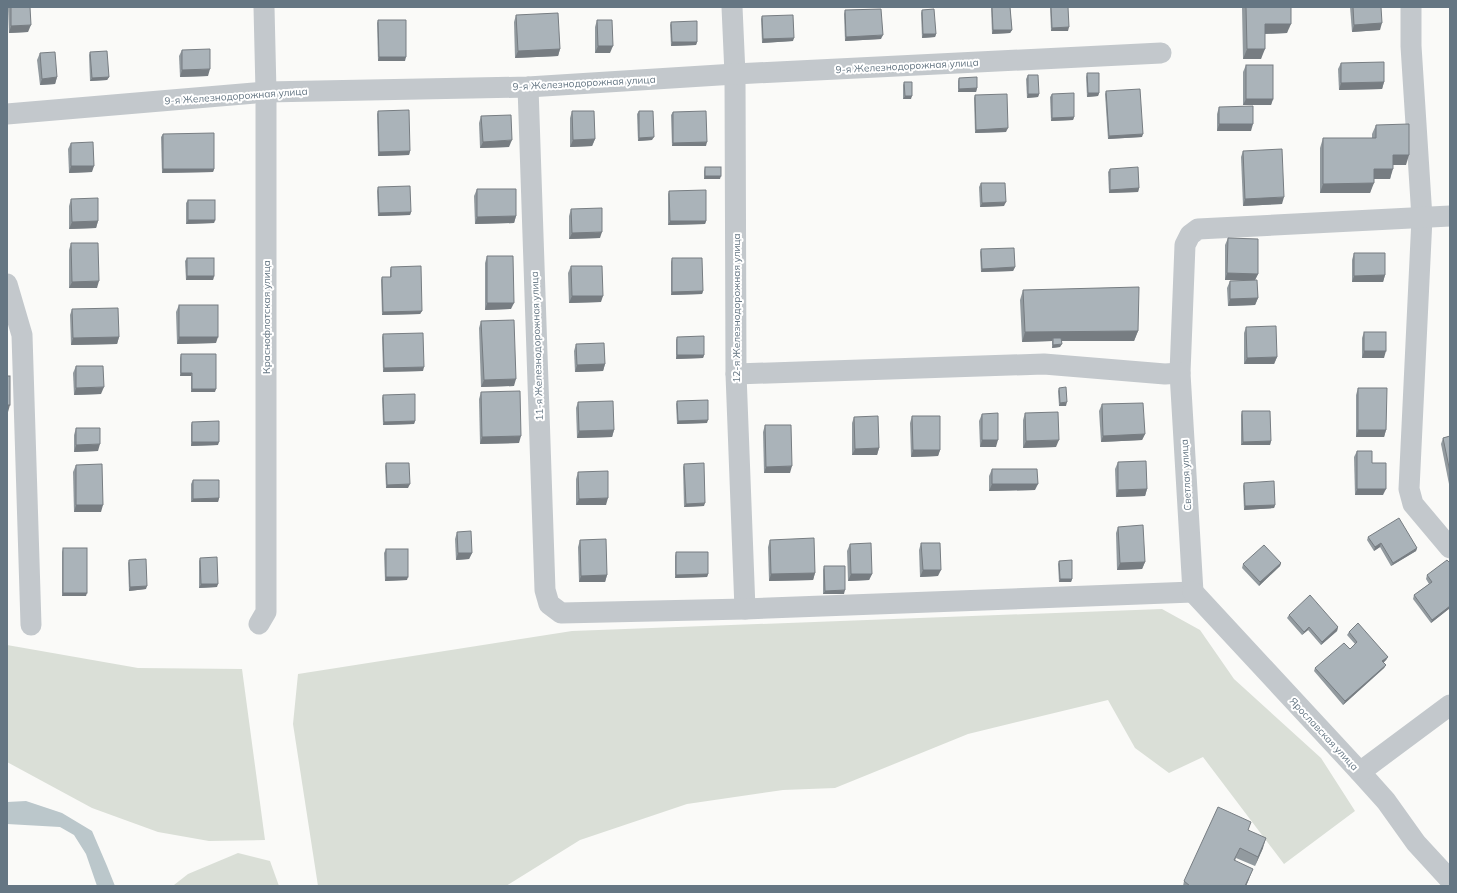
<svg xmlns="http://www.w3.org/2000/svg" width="1457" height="893" font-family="Mulish,sans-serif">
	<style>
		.green { fill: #dadfd7 }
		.water { fill: #bbc7cb }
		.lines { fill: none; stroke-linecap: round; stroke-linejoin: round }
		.minor { stroke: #c3c8cc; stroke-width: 21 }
		.wall { fill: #929a9f }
		.shaded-wall { fill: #777d82 }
		.building { fill: #aab3b9; stroke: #777d82 }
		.labels { text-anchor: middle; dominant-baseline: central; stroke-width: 4; stroke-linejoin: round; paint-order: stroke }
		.street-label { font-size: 10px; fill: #657683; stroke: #fff }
	</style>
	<rect width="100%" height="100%" fill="#fafaf8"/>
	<g class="green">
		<polygon points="1162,609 1200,630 1234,679 1321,758 1355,811 1284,864 1203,757 1169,773 1135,748 1108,700 968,734 835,788 783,790 687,804 580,840 506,886 318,886 293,724 298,674 572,631"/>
		<polygon points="7,645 138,668 242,669 265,840 209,841 158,832 92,808 7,762"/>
		<polygon points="238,853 270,861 279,886 175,886 174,885 188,874"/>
	</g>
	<polygon class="water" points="26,801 62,813 92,831 107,866 115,886 97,886 86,854 74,835 60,827 7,824 7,802"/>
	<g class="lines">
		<g class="minor">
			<polyline points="732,7 735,74 736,374 745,609"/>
			<polyline points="1411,7 1411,46 1422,218 1409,489 1413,504 1450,548"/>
			<polyline points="528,87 545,590 549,604 561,613 745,609 1193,592"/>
			<polyline points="7,114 266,92 528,87 735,74 1161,53"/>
			<polyline points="7,284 22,335 31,625"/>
			<polyline points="1180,373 1185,245 1190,235 1198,229 1450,216"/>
			<polyline points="736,374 1044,364 1165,374 1180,373 1193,592"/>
			<polyline points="1193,592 1360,772 1386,801 1416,843 1450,880"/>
			<polyline points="259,624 266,612 266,92 264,7"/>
			<polyline points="1360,772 1450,705"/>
		</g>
	</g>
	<g class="wall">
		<polygon points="8,7 30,7 28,32 9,33"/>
		<polygon points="991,7 1010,7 1012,30 1010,33 992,34"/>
		<polygon points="1050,7 1068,7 1068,31 1051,31"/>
		<polygon points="1242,7 1291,7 1287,33 1265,34 1261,59 1243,59"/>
		<polygon points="1350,7 1381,7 1380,30 1352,32"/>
		<polygon points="845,10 881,39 845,41 844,14"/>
		<polygon points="922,10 936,34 935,37 922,38 921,13"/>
		<polygon points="516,15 560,49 558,56 515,58 514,22"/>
		<polygon points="762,16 793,41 762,43 761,19"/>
		<polygon points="378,20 405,61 378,61 377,23"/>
		<polygon points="597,20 610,53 595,53 595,27"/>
		<polygon points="671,22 697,42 696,45 671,46 670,25"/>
		<polygon points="182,50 208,76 180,77 179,56"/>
		<polygon points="90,52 109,77 107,80 90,81 89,55"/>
		<polygon points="40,53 57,77 55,84 40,85 37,60"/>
		<polygon points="1341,63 1384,82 1382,89 1339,90 1338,69"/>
		<polygon points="1246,65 1273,99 1271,105 1243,105 1243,72"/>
		<polygon points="1087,73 1099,93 1098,96 1087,97 1086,77"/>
		<polygon points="1028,75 1039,94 1038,97 1027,98 1026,79"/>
		<polygon points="959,78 977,88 976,92 958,92 958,81"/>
		<polygon points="904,82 911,99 903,99 903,85"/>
		<polygon points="1106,91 1142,137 1108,139 1105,94"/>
		<polygon points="1052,94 1074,117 1073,120 1051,121 1050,97"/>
		<polygon points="975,95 1006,132 975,133 974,98"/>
		<polygon points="1219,107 1251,131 1217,131 1217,114"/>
		<polygon points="378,111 410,151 409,155 378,156 377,114"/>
		<polygon points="572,111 595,139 592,146 570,147 570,118"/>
		<polygon points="639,111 652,140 638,141 637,114"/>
		<polygon points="673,112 706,146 672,146 671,115"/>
		<polygon points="481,116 509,147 480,148 479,123"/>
		<polygon points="1376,125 1406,165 1393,165 1390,179 1374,179 1370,193 1320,193 1320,148 1323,138 1372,138 1372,134"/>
		<polygon points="163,134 214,169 213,172 162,173 161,137"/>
		<polygon points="71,143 92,172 69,173 68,149"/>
		<polygon points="1243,151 1282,204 1243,206 1241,157"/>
		<polygon points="705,167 720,179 704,179 704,171"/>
		<polygon points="1110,169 1139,188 1138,192 1109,193 1108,172"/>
		<polygon points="981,183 1004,206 980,207 979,187"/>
		<polygon points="378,187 411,212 410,215 378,216 377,191"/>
		<polygon points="477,189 516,216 514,223 475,224 474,196"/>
		<polygon points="669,191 706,221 705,224 668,225 668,194"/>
		<polygon points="71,199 98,221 96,228 69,229 69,206"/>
		<polygon points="188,200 215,220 214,223 186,224 186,203"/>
		<polygon points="571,209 600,238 569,239 569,216"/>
		<polygon points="1228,238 1258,274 1255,280 1258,298 1255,305 1228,306 1227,288 1230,281 1255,280 1225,280 1225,245"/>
		<polygon points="71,243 97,288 69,288 69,250"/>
		<polygon points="981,249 1015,267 1013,271 981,272 980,252"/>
		<polygon points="1354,253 1385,275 1383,282 1352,282 1352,260"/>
		<polygon points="487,256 511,309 485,310 485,263"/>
		<polygon points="187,258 214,276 213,280 186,280 185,261"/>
		<polygon points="672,258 703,291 702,294 671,295 671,262"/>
		<polygon points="571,266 601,302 569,303 568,273"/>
		<polygon points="391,267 422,311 420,314 382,315 381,280 382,277 390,277 390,270"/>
		<polygon points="1023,290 1138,331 1134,341 1061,341 1060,347 1052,348 1052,341 1022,342 1020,300"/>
		<polygon points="179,305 216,343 177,344 176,312"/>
		<polygon points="72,309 119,337 117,344 71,345 70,315"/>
		<polygon points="481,321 514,386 481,387 479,328"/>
		<polygon points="1246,327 1277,357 1274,364 1244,364 1244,333"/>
		<polygon points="1364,332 1384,358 1362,358 1362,338"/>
		<polygon points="383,334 423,371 383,372 382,337"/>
		<polygon points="677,337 704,355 703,358 676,359 676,340"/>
		<polygon points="576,344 605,364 603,371 575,372 574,351"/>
		<polygon points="181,354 215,392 191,392 191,376 180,376 180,358"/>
		<polygon points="76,366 101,394 74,395 73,373"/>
		<polygon points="1059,388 1066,406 1059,406 1058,391"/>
		<polygon points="1358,388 1386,430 1384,437 1356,437 1356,395"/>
		<polygon points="481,392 519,443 480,444 479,399"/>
		<polygon points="383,395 415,421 414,424 383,425 382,398"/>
		<polygon points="677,401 707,423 677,424 676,404"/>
		<polygon points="578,402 614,430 612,437 577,438 576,408"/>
		<polygon points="1102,404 1145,434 1142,440 1101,442 1099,411"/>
		<polygon points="1242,411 1271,441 1270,445 1241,445 1241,415"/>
		<polygon points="1025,413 1056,447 1023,448 1023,420"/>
		<polygon points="982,414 996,447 980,447 979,421"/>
		<polygon points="912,416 940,450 938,456 911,457 910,423"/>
		<polygon points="854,417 879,448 877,455 852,455 852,423"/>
		<polygon points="192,422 218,445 191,446 191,425"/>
		<polygon points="765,425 790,473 764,473 763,432"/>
		<polygon points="76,428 98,451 74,452 74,435"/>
		<polygon points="1450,436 1450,484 1449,484 1441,444 1443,438"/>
		<polygon points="1357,451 1372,463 1383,495 1355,495 1354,457"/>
		<polygon points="1118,462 1147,489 1145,496 1116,497 1115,469"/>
		<polygon points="386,463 408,488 386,488 385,466"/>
		<polygon points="684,464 704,506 684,507 683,467"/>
		<polygon points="76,465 101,512 74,512 73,472"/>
		<polygon points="992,469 1035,490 989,491 989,476"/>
		<polygon points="578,472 606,505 576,505 576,479"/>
		<polygon points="193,480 219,498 218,502 191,502 191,484"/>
		<polygon points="1244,483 1275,505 1274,508 1244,510 1243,486"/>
		<polygon points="1118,527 1145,562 1142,569 1117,570 1116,533"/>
		<polygon points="457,532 472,553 469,559 456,560 455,539"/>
		<polygon points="1368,537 1417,548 1416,551 1391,566 1380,547 1374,551 1367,540"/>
		<polygon points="580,540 607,575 605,582 579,582 578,547"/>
		<polygon points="770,540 815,573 813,580 769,581 768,547"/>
		<polygon points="921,543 938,576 920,577 919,550"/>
		<polygon points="850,544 872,574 869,580 848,581 847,551"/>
		<polygon points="63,548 86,596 62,596 62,552"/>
		<polygon points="386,549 407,580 385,581 384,553"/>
		<polygon points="676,552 708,574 707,577 675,578 675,556"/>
		<polygon points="200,558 217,587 199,588 199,561"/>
		<polygon points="129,560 146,589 129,591 128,563"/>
		<polygon points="1059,561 1072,579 1071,582 1059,582 1058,564"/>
		<polygon points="1281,563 1280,566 1259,586 1242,568 1243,564"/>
		<polygon points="1450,563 1450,608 1431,623 1413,599 1414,595 1429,584 1426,579 1427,575"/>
		<polygon points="824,566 844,594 823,594 823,570"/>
		<polygon points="1289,615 1338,627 1337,631 1321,645 1308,630 1302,635 1287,618"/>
		<polygon points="1349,632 1388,657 1386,660 1383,663 1386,665 1384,668 1343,705 1314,671 1315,668 1350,649 1355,644 1347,635"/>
		<polygon points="1249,830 1263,848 1255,866 1236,858 1235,861 1249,879 1246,886 1183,886 1184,881"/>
	</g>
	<g class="shaded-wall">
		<polygon points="166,7 189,7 165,8"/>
		<polygon points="1382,23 1380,30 1352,32 1354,25"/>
		<polygon points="1265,24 1291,24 1287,33 1261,34"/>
		<polygon points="31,25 28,32 9,33 11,26"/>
		<polygon points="1069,27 1068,31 1051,31 1052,28"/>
		<polygon points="993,30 1012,30 1010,33 992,34"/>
		<polygon points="923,34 936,34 935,37 922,38"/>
		<polygon points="883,35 881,39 845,41 846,37"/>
		<polygon points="794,38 793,41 762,43 763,39"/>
		<polygon points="672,42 697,42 696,45 671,46"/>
		<polygon points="598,46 613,46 610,53 595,53"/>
		<polygon points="560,49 558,56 515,58 518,51"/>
		<polygon points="1247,49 1265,49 1261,59 1243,59"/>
		<polygon points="379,57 406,57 405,61 378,61"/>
		<polygon points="210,69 208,76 180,77 182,70"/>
		<polygon points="57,77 55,84 40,85 42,79"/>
		<polygon points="109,77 107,80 90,81 92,78"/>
		<polygon points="1384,82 1382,89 1339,90 1341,83"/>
		<polygon points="977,88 976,92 958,92 959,89"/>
		<polygon points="1088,93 1099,93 1098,96 1087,97"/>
		<polygon points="1028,94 1039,94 1038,97 1027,98"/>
		<polygon points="905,96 912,96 911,99 903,99"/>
		<polygon points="1246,99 1273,99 1271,105 1243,105"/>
		<polygon points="1074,117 1073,120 1051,121 1052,118"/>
		<polygon points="1219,124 1253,124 1251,131 1217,131"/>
		<polygon points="1008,128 1006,132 975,133 976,130"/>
		<polygon points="1143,134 1142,137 1108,139 1109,136"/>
		<polygon points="654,137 652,140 638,141 639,138"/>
		<polygon points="595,139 592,146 570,147 573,140"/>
		<polygon points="512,140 509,147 480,148 483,142"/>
		<polygon points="707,142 706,146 672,146 673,143"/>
		<polygon points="410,151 409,155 378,156 379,152"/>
		<polygon points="1393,155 1409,155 1406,165 1390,165"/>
		<polygon points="71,166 94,166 92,172 69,173"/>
		<polygon points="163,169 214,169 213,172 162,173"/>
		<polygon points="1374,169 1393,169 1390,179 1370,179"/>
		<polygon points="705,176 721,176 720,179 704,179"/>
		<polygon points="1374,183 1370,193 1320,193 1323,184"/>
		<polygon points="1139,188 1138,192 1109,193 1110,190"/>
		<polygon points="1284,197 1282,204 1243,206 1245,199"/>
		<polygon points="1006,202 1004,206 980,207 982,203"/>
		<polygon points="411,212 410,215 378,216 379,213"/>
		<polygon points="516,216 514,223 475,224 477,217"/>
		<polygon points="188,220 215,220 214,223 186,224"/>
		<polygon points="98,221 96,228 69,229 72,222"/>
		<polygon points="670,221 706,221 705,224 668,225"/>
		<polygon points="602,232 600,238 569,239 572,233"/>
		<polygon points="1015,267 1013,271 981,272 982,269"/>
		<polygon points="1227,273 1258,274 1255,280 1225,280"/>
		<polygon points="1385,275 1383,282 1352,282 1354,276"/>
		<polygon points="187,276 214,276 213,280 186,280"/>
		<polygon points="99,281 97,288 69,288 72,282"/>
		<polygon points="703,291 702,294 671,295 672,292"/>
		<polygon points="572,296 603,296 601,302 569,303"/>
		<polygon points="1258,298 1255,305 1228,306 1230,299"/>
		<polygon points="487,303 514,303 511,309 485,310"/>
		<polygon points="422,311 420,314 382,315 383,312"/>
		<polygon points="1138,331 1134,341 1053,341 1053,338 1052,341 1022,342 1025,332"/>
		<polygon points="119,337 117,344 71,345 73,338"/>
		<polygon points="179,337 218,337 216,343 177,344"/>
		<polygon points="1062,344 1060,347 1052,348 1053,345"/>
		<polygon points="1364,351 1386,351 1384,358 1362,358"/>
		<polygon points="677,355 704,355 703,358 676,359"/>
		<polygon points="1277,357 1274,364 1244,364 1247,358"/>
		<polygon points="605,364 603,371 575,372 577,365"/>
		<polygon points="424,367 423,371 383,372 384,368"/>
		<polygon points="181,373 192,373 191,376 180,376"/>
		<polygon points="516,379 514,386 481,387 484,380"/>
		<polygon points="104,387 101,394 74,395 76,388"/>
		<polygon points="192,389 216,389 215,392 191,392"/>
		<polygon points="1067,402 1066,406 1059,406 1060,403"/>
		<polygon points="7,405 10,405 8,412 7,412"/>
		<polygon points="708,420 707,423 677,424 678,421"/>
		<polygon points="415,421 414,424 383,425 384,422"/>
		<polygon points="614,430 612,437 577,438 579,431"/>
		<polygon points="1358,430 1386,430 1384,437 1356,437"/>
		<polygon points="1145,434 1142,440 1101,442 1103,436"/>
		<polygon points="521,436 519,443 480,444 482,437"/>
		<polygon points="982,440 998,440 996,447 980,447"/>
		<polygon points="1059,440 1056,447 1023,448 1026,441"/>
		<polygon points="1271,441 1270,445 1241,445 1243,442"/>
		<polygon points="192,442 219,442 218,445 191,446"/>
		<polygon points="100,444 98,451 74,452 76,445"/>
		<polygon points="879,448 877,455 852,455 855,449"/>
		<polygon points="913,450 940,450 938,456 911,457"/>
		<polygon points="792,466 790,473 764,473 766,467"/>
		<polygon points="410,484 408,488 386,488 387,485"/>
		<polygon points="992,484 1038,484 1035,490 989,491"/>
		<polygon points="1147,489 1145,496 1116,497 1118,490"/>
		<polygon points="1357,489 1386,489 1383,495 1355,495"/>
		<polygon points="219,498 218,502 191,502 193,499"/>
		<polygon points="608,498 606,505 576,505 579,499"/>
		<polygon points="705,503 704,506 684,507 686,504"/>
		<polygon points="76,505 103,505 101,512 74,512"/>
		<polygon points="1275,505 1274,508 1244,510 1245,506"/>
		<polygon points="1381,543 1380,547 1374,551 1375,547"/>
		<polygon points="1417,548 1416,551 1391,566 1393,563"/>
		<polygon points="458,553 472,553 469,559 456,560"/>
		<polygon points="1145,562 1142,569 1117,570 1120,563"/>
		<polygon points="1281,563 1280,566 1259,586 1260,582"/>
		<polygon points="923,570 941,570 938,576 920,577"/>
		<polygon points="815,573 813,580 769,581 771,574"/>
		<polygon points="708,574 707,577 675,578 676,575"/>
		<polygon points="851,574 872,574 869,580 848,581"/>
		<polygon points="607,575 605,582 579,582 581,576"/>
		<polygon points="386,577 408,577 407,580 385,581"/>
		<polygon points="1060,579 1072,579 1071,582 1059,582"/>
		<polygon points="201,584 218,584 217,587 199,588"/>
		<polygon points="147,586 146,589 129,591 130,587"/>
		<polygon points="845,590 844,594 823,594 825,591"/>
		<polygon points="63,593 87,593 86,596 62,596"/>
		<polygon points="1450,606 1450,608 1431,623 1432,620"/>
		<polygon points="1309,627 1308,630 1302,635 1304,632"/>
		<polygon points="1338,627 1337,631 1321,645 1322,642"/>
		<polygon points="1388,657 1386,660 1381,665 1382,661"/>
		<polygon points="1386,665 1384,668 1343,705 1345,701"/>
		<polygon points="1266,838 1263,848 1255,866 1258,857"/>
		<polygon points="1253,869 1249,879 1246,886 1245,886"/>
	</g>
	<g class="building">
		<polygon points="11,7 30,7 31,25 11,26"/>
		<polygon points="992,7 1010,7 1012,30 993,30"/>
		<polygon points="1051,7 1068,7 1069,27 1052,28"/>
		<polygon points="1246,7 1291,7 1291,24 1265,24 1265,49 1247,49"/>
		<polygon points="1353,7 1381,7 1382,23 1354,25"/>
		<polygon points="881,9 883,35 846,37 845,10"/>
		<polygon points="934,9 936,34 923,34 922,10"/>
		<polygon points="558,13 560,49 518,51 516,15"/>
		<polygon points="793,15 794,38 763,39 762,16"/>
		<polygon points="378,20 406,20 406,57 379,57"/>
		<polygon points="597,20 612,20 613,46 598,46"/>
		<polygon points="697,21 697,42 672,42 671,22"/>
		<polygon points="210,49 210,69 182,70 182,50"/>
		<polygon points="107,51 109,77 92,78 90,52"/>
		<polygon points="55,52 57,77 42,79 40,53"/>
		<polygon points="1384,62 1384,82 1341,83 1341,63"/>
		<rect x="1246" y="65" width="27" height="34"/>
		<polygon points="1087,73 1099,73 1099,93 1088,93"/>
		<polygon points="1028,75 1038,75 1039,94 1028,94"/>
		<polygon points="977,77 977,88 959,89 959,78"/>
		<polygon points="904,82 912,82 912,96 905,96"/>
		<polygon points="1140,89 1143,134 1109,136 1106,91"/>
		<polygon points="1074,93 1074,117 1052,118 1052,94"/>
		<polygon points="1007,94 1008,128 976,130 975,95"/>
		<polygon points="1253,106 1253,124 1219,124 1219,107"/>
		<polygon points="409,110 410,151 379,152 378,111"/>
		<polygon points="572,111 594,111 595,139 573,140"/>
		<polygon points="639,111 653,111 654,137 639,138"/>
		<polygon points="706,111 707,142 673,143 673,112"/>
		<polygon points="511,115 512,140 483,142 481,116"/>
		<polygon points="1409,124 1409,155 1393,155 1393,169 1374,169 1374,183 1323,184 1323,138 1376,138 1376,125"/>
		<polygon points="214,133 214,169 163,169 163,134"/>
		<polygon points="93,142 94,166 71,166 71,143"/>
		<polygon points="1282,149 1284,197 1245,199 1243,151"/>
		<rect x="705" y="167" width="16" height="9"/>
		<polygon points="1138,167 1139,188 1110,190 1110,169"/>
		<polygon points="981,183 1005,183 1006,202 982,203"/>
		<polygon points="410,186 411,212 379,213 378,187"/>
		<polygon points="477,189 516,189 516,216 477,217"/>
		<polygon points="706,190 706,221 670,221 669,191"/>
		<polygon points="98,198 98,221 72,222 71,199"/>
		<rect x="188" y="200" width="27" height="20"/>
		<polygon points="602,208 602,232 572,233 571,209"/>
		<polygon points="1228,238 1258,239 1258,274 1227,273"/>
		<polygon points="71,243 98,243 99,281 72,282"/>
		<polygon points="1014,248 1015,267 982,269 981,249"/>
		<polygon points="1354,253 1385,253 1385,275 1354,276"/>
		<polygon points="487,256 513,256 514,303 487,303"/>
		<rect x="187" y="258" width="27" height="18"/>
		<polygon points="672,258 702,258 703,291 672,292"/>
		<polygon points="421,266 422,311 383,312 382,277 391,277 391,267"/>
		<polygon points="571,266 602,266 603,296 572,296"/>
		<polygon points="1257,280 1258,298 1230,299 1230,281"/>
		<polygon points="1139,287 1138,331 1025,332 1023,290"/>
		<rect x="179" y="305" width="39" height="32"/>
		<polygon points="118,308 119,337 73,338 72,309"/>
		<polygon points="514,320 516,379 484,380 481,321"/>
		<polygon points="1276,326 1277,357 1247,358 1246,327"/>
		<rect x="1364" y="332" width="22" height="19"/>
		<polygon points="423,333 424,367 384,368 383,334"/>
		<polygon points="704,336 704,355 677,355 677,337"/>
		<polygon points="1053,338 1061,338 1062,344 1053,345"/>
		<polygon points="604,343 605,364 577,365 576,344"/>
		<polygon points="181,354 216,354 216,389 192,389 192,373 181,373"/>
		<polygon points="76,366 103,366 104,387 76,388"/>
		<rect x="7" y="376" width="3" height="29"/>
		<polygon points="1066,387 1067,402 1060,403 1059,388"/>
		<polygon points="1358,388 1387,388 1386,430 1358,430"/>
		<polygon points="520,391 521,436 482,437 481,392"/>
		<polygon points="415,394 415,421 384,422 383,395"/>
		<polygon points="708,400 708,420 678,421 677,401"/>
		<polygon points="613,401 614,430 579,431 578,402"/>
		<polygon points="1143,403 1145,434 1103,436 1102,404"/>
		<polygon points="1242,411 1270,411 1271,441 1243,442"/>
		<polygon points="1058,412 1059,440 1026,441 1025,413"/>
		<polygon points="998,413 998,440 982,440 982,414"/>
		<polygon points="878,416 879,448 855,449 854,417"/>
		<polygon points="912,416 940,416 940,450 913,450"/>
		<polygon points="219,421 219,442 192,442 192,422"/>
		<polygon points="765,425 791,425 792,466 766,467"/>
		<polygon points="76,428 100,428 100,444 76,445"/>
		<polygon points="1450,436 1450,472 1443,438"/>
		<polygon points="1357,451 1372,451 1372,463 1386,463 1386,489 1357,489"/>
		<polygon points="1146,461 1147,489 1118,490 1118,462"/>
		<polygon points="386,463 409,463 410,484 387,485"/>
		<polygon points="704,463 705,503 686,504 684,464"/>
		<polygon points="102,464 103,505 76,505 76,465"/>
		<polygon points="992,469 1037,469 1038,484 992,484"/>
		<polygon points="608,471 608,498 579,499 578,472"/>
		<polygon points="193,480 219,480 219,498 193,499"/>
		<polygon points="1274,481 1275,505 1245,506 1244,483"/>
		<polygon points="1399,518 1417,548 1393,563 1381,543 1375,547 1368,537"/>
		<polygon points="1143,525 1145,562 1120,563 1118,527"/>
		<polygon points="471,531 472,553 458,553 457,532"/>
		<polygon points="814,538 815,573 771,574 770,540"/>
		<polygon points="606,539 607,575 581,576 580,540"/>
		<polygon points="871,543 872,574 851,574 850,544"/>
		<polygon points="921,543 940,543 941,570 923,570"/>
		<polygon points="1264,545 1281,563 1260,582 1243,564"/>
		<rect x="63" y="548" width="24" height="45"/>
		<rect x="386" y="549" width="22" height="28"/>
		<polygon points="676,552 708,552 708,574 676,575"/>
		<polygon points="217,557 218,584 201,584 200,558"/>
		<polygon points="146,559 147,586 130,587 129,560"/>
		<polygon points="1072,560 1072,579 1060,579 1059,561"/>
		<polygon points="1447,560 1450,563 1450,606 1432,620 1414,595 1432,582 1427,575"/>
		<polygon points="824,566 845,566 845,590 825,591"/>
		<polygon points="1310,595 1338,627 1322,642 1309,627 1304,632 1289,615"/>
		<polygon points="1358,623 1388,657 1382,661 1386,665 1345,701 1315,668 1344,643 1350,649 1357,642 1349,632"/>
		<polygon points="1218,807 1251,822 1248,830 1266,838 1258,857 1240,848 1234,860 1253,869 1245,886 1190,886 1184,881"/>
	</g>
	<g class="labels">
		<g class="street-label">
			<text transform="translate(907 66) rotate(-3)">9-я Железнодорожная улица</text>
			<text transform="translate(584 83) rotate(-3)">9-я Железнодорожная улица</text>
			<text transform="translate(236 96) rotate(-4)">9-я Железнодорожная улица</text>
			<text transform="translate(736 308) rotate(-90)">12-я Железнодорожная улица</text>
			<text transform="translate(266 317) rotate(-90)">Краснофлотская улица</text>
			<text transform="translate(537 346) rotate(-92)">11-я Железнодорожная улица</text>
			<text transform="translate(1186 475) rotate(-93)">Светлая улица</text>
			<text transform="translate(1324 734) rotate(47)">Ярославская улица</text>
		</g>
	</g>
	<rect width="1457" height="893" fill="none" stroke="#657683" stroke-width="16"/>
</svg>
